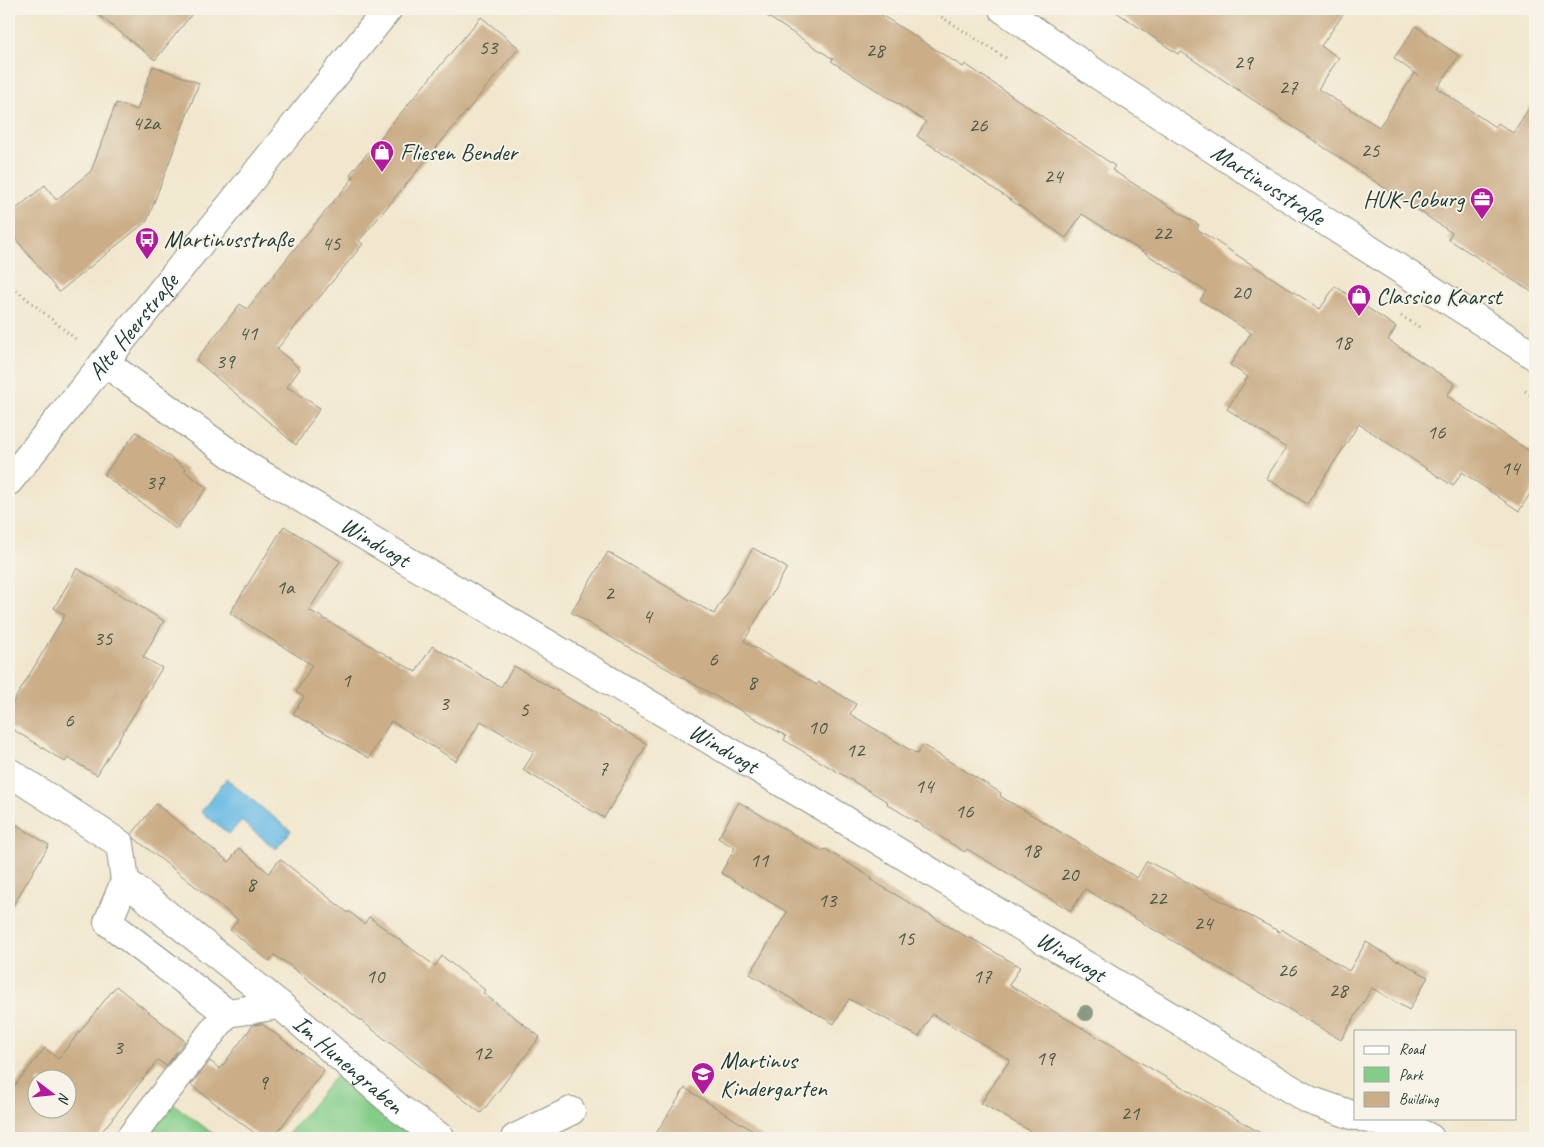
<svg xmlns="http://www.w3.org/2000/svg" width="1544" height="1147" font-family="Caveat,sans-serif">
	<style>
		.green { fill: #83cd89; stroke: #51855e }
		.water { fill: #69bae4; stroke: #447c8c }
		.building { fill: #cbae88; fill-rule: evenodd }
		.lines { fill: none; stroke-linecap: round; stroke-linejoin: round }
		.minor-casing { stroke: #889281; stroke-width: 30 }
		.secondary-casing { stroke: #889281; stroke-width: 30 }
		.path { stroke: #889281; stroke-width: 3; stroke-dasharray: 1 4; stroke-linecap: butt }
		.minor { stroke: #fff; stroke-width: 28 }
		.secondary { stroke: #fff; stroke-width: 28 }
		.tree { fill: #899983 }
		.labels { text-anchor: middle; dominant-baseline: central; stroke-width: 4; stroke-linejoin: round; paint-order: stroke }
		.number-label { font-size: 21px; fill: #4a5949 }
		.poi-label { font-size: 24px; fill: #1f3d34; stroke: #f7f3e8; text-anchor: start }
		.street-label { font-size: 24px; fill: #1f3d34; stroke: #f7f3e8 }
	</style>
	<rect width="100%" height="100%" fill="#f7f3e8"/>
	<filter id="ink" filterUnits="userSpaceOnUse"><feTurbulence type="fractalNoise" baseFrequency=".02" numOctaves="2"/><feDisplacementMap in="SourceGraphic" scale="10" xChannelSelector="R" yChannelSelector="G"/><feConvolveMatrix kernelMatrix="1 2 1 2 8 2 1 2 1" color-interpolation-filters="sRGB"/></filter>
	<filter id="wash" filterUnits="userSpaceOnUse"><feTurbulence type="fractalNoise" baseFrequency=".0096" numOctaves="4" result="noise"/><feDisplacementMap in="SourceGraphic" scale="20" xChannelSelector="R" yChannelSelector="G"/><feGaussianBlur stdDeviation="1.12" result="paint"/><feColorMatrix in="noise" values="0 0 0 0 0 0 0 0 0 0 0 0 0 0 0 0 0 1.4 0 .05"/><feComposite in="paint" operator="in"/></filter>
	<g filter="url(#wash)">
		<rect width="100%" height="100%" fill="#f2e7ce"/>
		<g class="green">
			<polygon points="338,1073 422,1138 285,1138"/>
			<polygon points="168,1100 219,1138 136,1138"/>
		</g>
		<polygon class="water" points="226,779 291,831 276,849 241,821 229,834 201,812"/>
		<g id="blocks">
			<g class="building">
				<polygon points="91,9 196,9 155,60"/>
				<polygon points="756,9 872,9 963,67 965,64 1115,166 1112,170 1199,225 1197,229 1320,309 1335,286 1396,327 1388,340 1455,384 1447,396 1535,455 1535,486 1519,511 1462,472 1453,486 1359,424 1307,504 1266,478 1286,448 1227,409 1248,377 1230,365 1251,333 1200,300 1206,291 1082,214 1066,238 917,136 926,122 831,61 833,59"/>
				<polygon points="1112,9 1347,9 1321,46 1339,58 1318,89 1379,127 1415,73 1420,77 1394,58 1416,26 1459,56 1437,88 1495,127 1498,123 1513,133 1535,99 1535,294 1448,239 1452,233 1180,51 1178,54"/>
				<polygon points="481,17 519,48 359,241 363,244 277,349 300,369 287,387 320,408 296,445 196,360 240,304 247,309 300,242 354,177 350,174"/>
				<polygon points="153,66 199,83 147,221 59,292 9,231 9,215 45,185 56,200 91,171 116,103 137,110"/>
				<polygon points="136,432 186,469 184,471 207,488 176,529 104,475"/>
				<polygon points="284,526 340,561 309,610 416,672 432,646 501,687 514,666 647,744 604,818 523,770 534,752 481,721 456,761 391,721 369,758 293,714 304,697 296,692 312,665 230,613"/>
				<polygon points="753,548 787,568 744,641 817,685 819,682 856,704 850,714 917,754 923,745 1001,793 1000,796 1137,878 1147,861 1280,932 1281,929 1349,971 1366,942 1397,961 1398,960 1428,977 1409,1010 1372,988 1341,1040 1085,889 1071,911 967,849 965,852 887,804 888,802 784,740 786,736 609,636 571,612 608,552 714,614"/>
				<polygon points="77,568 164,621 143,657 162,668 97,775 68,758 65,762 9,727 9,709 65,615 54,608"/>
				<polygon points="739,802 823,852 825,849 872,878 871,880 970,939 971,938 1020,967 1009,985 1269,1138 1042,1138 981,1103 1010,1060 932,1014 919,1037 849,999 834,1024 750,974 787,912 721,873 735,848 718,838"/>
				<polygon points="156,804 229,862 239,848 269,873 280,859 348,913 349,911 364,924 369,917 435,966 442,956 485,990 483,993 540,1037 481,1113 285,962 274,955 269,961 230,930 238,920 134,838 132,834"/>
				<polygon points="9,820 49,845 9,912"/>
				<path d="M116 986 185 1041 166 1066 158 1060 97 1138H9V1093L45 1048 58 1059ZM38 1080H68V1110H38Z"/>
				<polygon points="262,1024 324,1070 273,1138 261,1138 191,1085 210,1061 220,1069 253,1025"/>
				<polygon points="685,1088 764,1138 653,1138"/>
			</g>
		</g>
	</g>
	<g filter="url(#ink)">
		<use href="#blocks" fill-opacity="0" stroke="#889281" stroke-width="1"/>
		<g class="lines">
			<g class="minor-casing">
				<g id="minor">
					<path id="s1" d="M104 362 247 466 830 811 1309 1100 1355 1116"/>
					<path id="s2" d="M9 481 388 9"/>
					<path id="s3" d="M9 772 120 844 125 881 108 922 227 1013 280 1005 400 1109 441 1138"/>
					<polyline points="125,881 280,1005"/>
					<polyline points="1364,1118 1418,1132 1430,1138"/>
					<polyline points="130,1138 227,1013"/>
					<polyline points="515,1138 571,1111"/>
				</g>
			</g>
			<g class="secondary-casing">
				<g id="secondary">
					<path id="s4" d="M1003 9 1098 75 1535 356"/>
				</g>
			</g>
			<g class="path">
				<polyline points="929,9 1009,60"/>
				<polyline points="9,284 78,341"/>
				<polyline points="1401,316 1421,328"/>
				<polyline points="1525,391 1535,398"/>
			</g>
			<use href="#minor" class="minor"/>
			<use href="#secondary" class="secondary"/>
		</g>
		<circle class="tree" cx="1086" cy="1013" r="8"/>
	</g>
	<defs>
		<g id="shop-pin" transform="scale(1.25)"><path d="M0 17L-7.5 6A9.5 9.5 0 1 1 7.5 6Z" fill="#b5179e" stroke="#f7f3e8"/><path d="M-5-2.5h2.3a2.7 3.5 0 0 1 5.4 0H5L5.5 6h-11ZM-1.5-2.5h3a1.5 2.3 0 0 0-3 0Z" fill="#fff"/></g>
		<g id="office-pin" transform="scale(1.25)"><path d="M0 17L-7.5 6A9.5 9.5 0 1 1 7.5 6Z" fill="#b5179e" stroke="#f7f3e8"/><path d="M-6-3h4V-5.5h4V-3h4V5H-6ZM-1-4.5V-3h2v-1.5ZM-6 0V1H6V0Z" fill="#fff"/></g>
		<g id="bus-pin" transform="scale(1.25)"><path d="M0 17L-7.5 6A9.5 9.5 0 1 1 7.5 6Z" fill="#b5179e" stroke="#f7f3e8"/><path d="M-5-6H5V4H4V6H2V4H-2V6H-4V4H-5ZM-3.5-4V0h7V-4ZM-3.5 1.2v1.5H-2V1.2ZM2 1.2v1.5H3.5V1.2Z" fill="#fff"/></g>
		<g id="school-pin" transform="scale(1.25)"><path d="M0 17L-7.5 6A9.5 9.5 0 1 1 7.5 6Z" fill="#b5179e" stroke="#f7f3e8"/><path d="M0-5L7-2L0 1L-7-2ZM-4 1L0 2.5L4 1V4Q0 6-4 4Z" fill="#fff"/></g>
	</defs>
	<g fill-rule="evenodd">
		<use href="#shop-pin" x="382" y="152"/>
		<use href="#office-pin" x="1482" y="199"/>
		<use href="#bus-pin" x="147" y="239"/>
		<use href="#shop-pin" x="1359" y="296"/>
		<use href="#school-pin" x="703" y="1074"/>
	</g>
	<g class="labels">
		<g class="number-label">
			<text x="488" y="47">53</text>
			<text x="875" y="50">28</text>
			<text x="1243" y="62">29</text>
			<text x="1288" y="87">27</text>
			<text x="146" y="123">42a</text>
			<text x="978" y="125">26</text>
			<text x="1370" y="150">25</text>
			<text x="1053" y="176">24</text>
			<text x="1162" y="233">22</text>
			<text x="331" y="243">45</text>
			<text x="1241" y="292">20</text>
			<text x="248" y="333">41</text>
			<text x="1342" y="342">18</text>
			<text x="225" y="361">39</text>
			<text x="1436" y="432">16</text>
			<text x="1510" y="468">14</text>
			<text x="155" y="482">37</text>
			<text x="285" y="587">1a</text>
			<text x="609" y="593">2</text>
			<text x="647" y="616">4</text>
			<text x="103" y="638">35</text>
			<text x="713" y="659">6</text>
			<text x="346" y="680">1</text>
			<text x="752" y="682">8</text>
			<text x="444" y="703">3</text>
			<text x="524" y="709">5</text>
			<text x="69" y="720">6</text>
			<text x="817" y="727">10</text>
			<text x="855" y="750">12</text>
			<text x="603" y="768">7</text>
			<text x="924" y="786">14</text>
			<text x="964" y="811">16</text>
			<text x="1031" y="850">18</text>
			<text x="759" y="860">11</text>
			<text x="1069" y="874">20</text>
			<text x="251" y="884">8</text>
			<text x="1157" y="898">22</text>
			<text x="827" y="900">13</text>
			<text x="1203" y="923">24</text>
			<text x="905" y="938">15</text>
			<text x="1287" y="970">26</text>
			<text x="375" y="976">10</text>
			<text x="982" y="976">17</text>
			<text x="1338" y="990">28</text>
			<text x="118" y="1047">3</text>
			<text x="482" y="1053">12</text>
			<text x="1045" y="1058">19</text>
			<text x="263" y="1082">9</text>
			<text x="1130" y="1113">21</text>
		</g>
		<g class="poi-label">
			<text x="400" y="152">Fliesen Bender</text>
			<text x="1464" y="199" text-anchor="end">HUK-Coburg</text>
			<text x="164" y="239">Martinusstraße</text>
			<text x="1376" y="296">Classico Kaarst</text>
			<text x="720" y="1060">Martinus<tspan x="720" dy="28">Kindergarten</tspan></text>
		</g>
		<g class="street-label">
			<text stroke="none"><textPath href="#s4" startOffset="318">Martinusstraße</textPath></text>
			<text stroke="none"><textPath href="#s2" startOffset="198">Alte Heerstraße</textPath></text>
			<text stroke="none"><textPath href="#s1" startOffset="326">Windvogt</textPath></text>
			<text stroke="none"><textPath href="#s1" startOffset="731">Windvogt</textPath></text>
			<text stroke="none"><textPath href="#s1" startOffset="1136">Windvogt</textPath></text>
			<text stroke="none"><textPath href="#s3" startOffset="508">Im Hunengraben</textPath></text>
		</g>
	</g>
	<rect width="1544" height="1147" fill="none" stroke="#f7f3e8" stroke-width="30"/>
	<rect x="1354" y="1030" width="162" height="90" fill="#f7f3e8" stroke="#a1aaa0"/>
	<rect x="1364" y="1046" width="25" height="8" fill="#ffffff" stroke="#a1aaa0"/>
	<text x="1399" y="1054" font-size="15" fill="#1f3d34">Road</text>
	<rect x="1364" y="1067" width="25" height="15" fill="#83cd89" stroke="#a1aaa0"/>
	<text x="1399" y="1080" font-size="15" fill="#1f3d34">Park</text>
	<rect x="1364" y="1092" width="25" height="15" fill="#cbae88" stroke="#a1aaa0"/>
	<text x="1399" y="1104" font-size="15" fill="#1f3d34">Building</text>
	<g transform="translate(52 1094) rotate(106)"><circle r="24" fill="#f7f3e8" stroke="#a1aaa0"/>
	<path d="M0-4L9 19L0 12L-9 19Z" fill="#b5179e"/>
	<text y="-8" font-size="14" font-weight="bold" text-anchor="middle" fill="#1f3d34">N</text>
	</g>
</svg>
